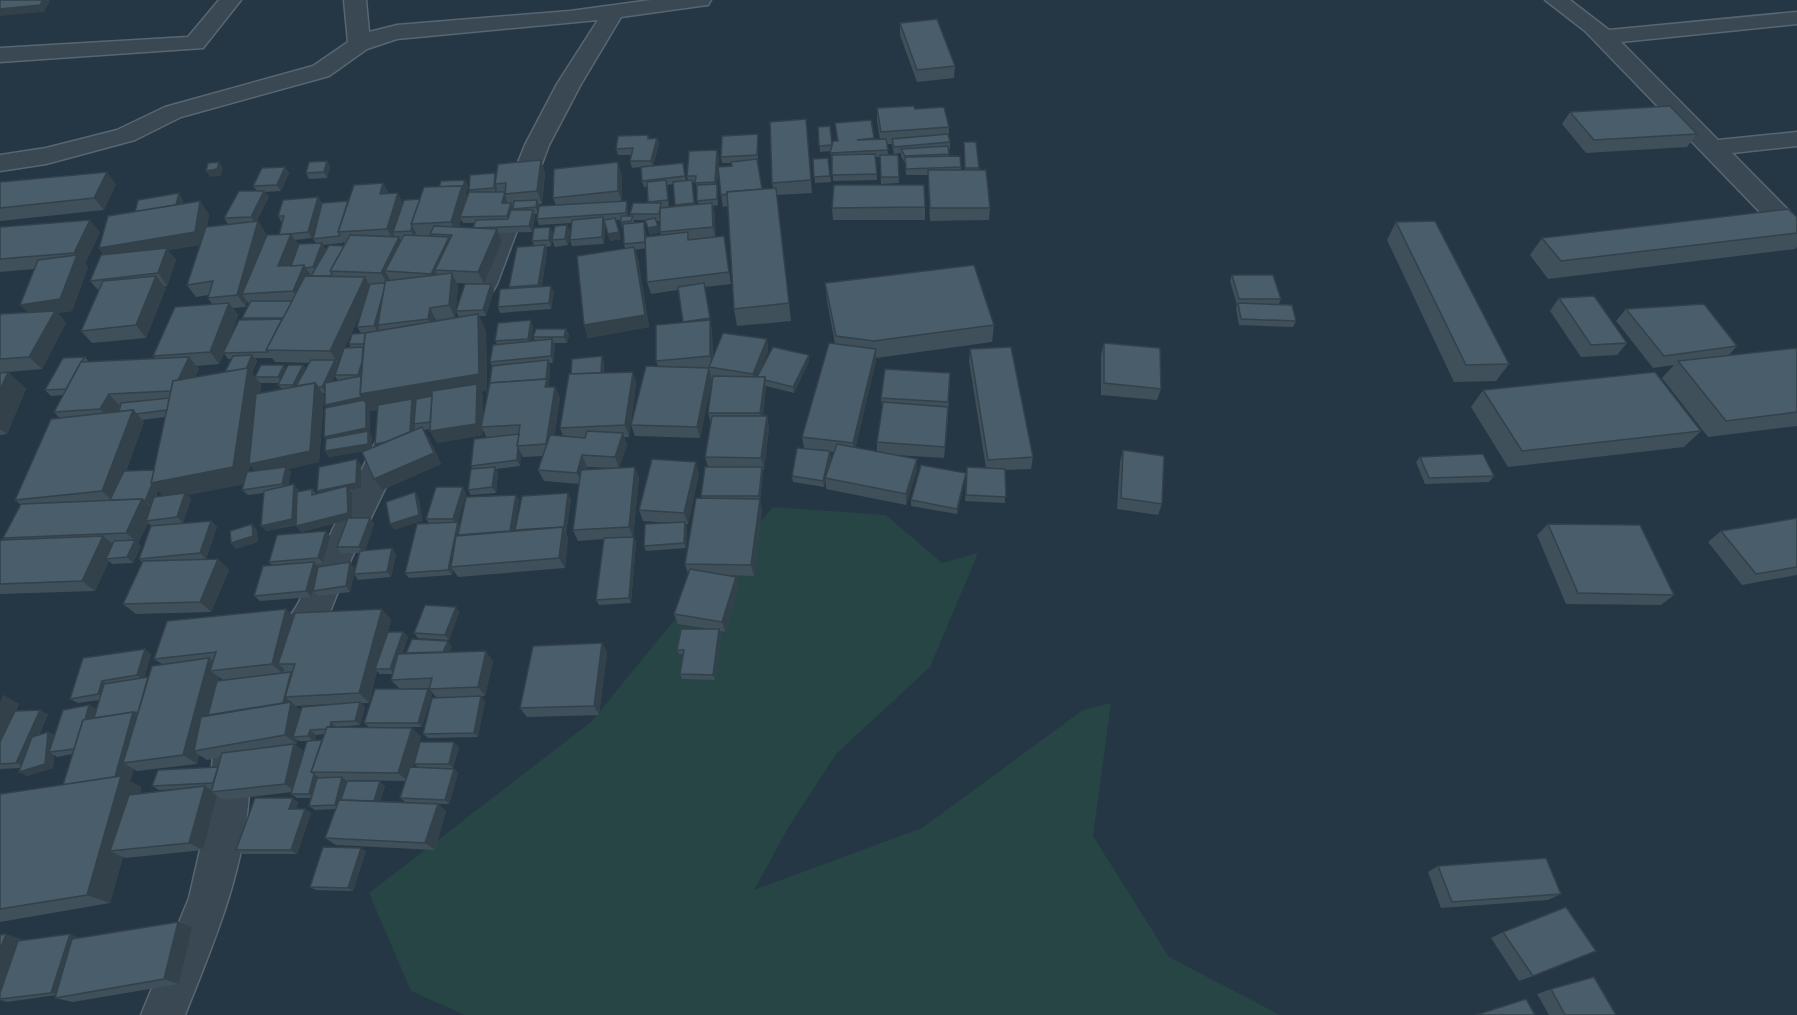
<svg xmlns="http://www.w3.org/2000/svg" width="1797" height="1015" font-family="Jost,sans-serif">
	<style>
		.green { fill: #274544 }
		.lines { fill: none; stroke-linecap: round; stroke-linejoin: round }
		.minor-casing { stroke: #586671; stroke-width: 3 }
		.minor { fill: #394853; fill-rule: evenodd }
		.wall { fill: #3f505b; fill-rule: evenodd }
		.shaded-wall { fill: #33414a }
		.building { fill: #495d6a; stroke: #33414a; stroke-width: 1.5 }
	</style>
	<rect width="100%" height="100%" fill="#253744"/>
	<polygon class="green" points="773,507 886,515 942,563 978,553 930,667 836,754 788,828 754,890 922,828 1083,710 1111,703 1093,836 1169,957 1280,1015 465,1015 411,991 369,893 591,722 690,601"/>
	<g class="lines">
		<g class="minor-casing">
			<g id="minor">
				<polygon points="219,0 241,0 203,48 0,62 0,48 188,37"/>
				<polygon points="344,0 366,0 369,32 397,25 570,11 651,0 711,0 708,5 700,6 621,17 581,84 549,145 497,284 493,291 483,294 473,291 469,284 525,145 557,84 598,20 397,39 367,49 329,76 181,117 135,140 46,164 0,171 0,155 46,148 117,130 165,107 313,66 348,42"/>
				<polygon points="1545,0 1570,0 1609,30 1797,12 1797,24 1621,42 1718,140 1797,132 1797,146 1732,153 1797,219 1797,244 1788,241 1585,31"/>
				<path d="M394 425 405 428 410 437 352 557 325 624 300 659 287 663 274 659 269 647C277 630 292 617 300 600 326 543 353 485 383 428Z"/>
				<path d="M232 736 246 742C253 758 250 773 249 791 245 870 214 942 185 1015H141L189 898 208 815 213 755 218 742Z"/>
			</g>
		</g>
		<use href="#minor" class="minor"/>
	</g>
	<g class="wall">
		<polygon points="900,23 955,66 954,78 917,82 900,35"/>
		<polygon points="877,108 915,109 949,127 949,136 950,142 950,149 948,149 949,156 961,167 961,170 965,170 964,142 979,168 990,208 989,220 930,221 928,175 906,175 905,163 901,156 901,153 894,154 892,144 887,144 888,155 898,155 899,183 881,184 880,157 876,157 877,180 833,181 832,159 831,159 831,151 820,152 818,127 832,144 837,141 835,123 874,139 880,139 877,121"/>
		<polygon points="1570,112 1697,134 1687,147 1586,153 1562,124"/>
		<polygon points="806,119 812,193 777,195 791,321 737,326 734,309 728,206 723,207 721,195 731,166 731,163 722,163 721,157 758,134 758,162 762,189 773,188 772,183"/>
		<path d="M648 135 649 138H657L659 144 653 166 684 169 686 181H688L687 176 719 157 717 184 718 205 713 206 715 215V237L726 248 731 284 705 287 712 332 713 358 767 339 768 351 762 367 809 361 794 393 766 386 763 416H767L769 428 764 470H763V473L760 501 762 510 754 576 725 575 736 577 739 587 725 632 720 631 721 634 715 680 682 679 680 674 683 654H679L677 650 710 629 678 624 674 614 688 574 685 564 702 498 701 496 708 467 705 457 711 424 708 413 712 380V379L700 438 635 436 631 425 658 366 656 361 683 322 678 290 651 294 647 282 646 248 635 250 638 259 649 327 588 338 584 325 625 248 624 244 623 228H622L621 220H616L621 239 610 241 605 224 604 244 572 246 570 240 572 223 539 225 537 219 538 214H534L535 216 532 232 499 233 502 241 484 284H491L494 290 486 316H479L486 332 487 390 481 392 483 396V419L492 366 490 362 497 344 495 341 533 326 531 341H535L533 337 566 329 569 335 567 343H554L555 345 553 363H549L550 367 549 385 550 387H555L560 398 554 436H563L560 428 604 362V373L633 372 636 383 629 437H624L627 445 619 468 635 467 639 478 633 537H634L636 542 631 603 599 605 596 600 604 539 578 541 573 530 579 484 544 481 538 470 543 456 523 457 521 453 520 466 496 469 498 472 496 493 471 495 468 490 473 469 471 466 487 438 483 430V435L437 443 430 431V429L423 430 429 438 441 464 382 490 374 479 365 451 329 457 325 451 326 439 327 407 325 393H322L324 395 319 462 288 469 291 472 288 486 299 490V492L312 489 316 494 319 493 361 465V488L350 490 352 492V518H370L374 524 365 551 392 548 396 554 391 577 358 580 354 574 350 592 318 596 313 591V589L311 597 260 601 254 596 272 565 269 562 330 536 323 563 316 564 319 566 355 568 354 574 360 553H341L337 547 347 520 301 532 296 525 266 531 263 493 248 495 242 490 244 484 187 495 191 499 183 523 165 525 211 521 217 527 206 559 196 560 218 559 229 570 211 612 136 614 123 604 142 562 139 559 152 526 148 523 138 543 141 546 133 563 112 564 109 561 95 591 0 594V542L5 540 3 538 21 505 15 500 60 418 54 412 63 395 51 396 45 390 85 357 89 362 155 358 153 356 212 304 208 298 209 295 196 297 187 285 200 245 168 250 176 260 167 286H164L166 288 146 338 92 343 81 331 99 291 90 281 104 255 99 248 135 212 183 200 182 204 209 214 207 227 228 224 224 218 257 191 253 186 285 167 289 173 281 191 265 192 269 197 256 222 258 221 266 234 263 245 279 234 282 223 278 216 318 197 322 203 312 238 295 240 299 245 316 243 313 239 348 201 383 183 388 193 403 203 420 199 439 187 465 180 468 186 466 194 467 197 469 192V190L496 175 541 160 545 173 542 204H539V206L556 205 553 198 622 175V201L628 207V216H630V214L648 203V187H644L642 181 641 167 632 168 630 161 632 155H618L616 149ZM692 182H695L697 189 698 204 695 205ZM674 184 676 206 669 207 667 185ZM461 219 463 223H475L474 228H459ZM634 220H645L650 235 660 232 661 235 646 237 645 228 634 223ZM656 221H660V232ZM343 241 345 244 344 246 326 249 323 245 343 243ZM456 283 479 284 456 311 459 317H463L436 321V320L455 318 458 286ZM247 301 249 304 242 318 244 320 225 350 238 315 233 308 246 307ZM362 310 357 327 361 333 349 344 351 348 339 365 337 363ZM224 353 228 359H231L225 372 195 377 199 369 196 366 219 364ZM255 358H272L275 362 309 363 306 369 303 365 286 368 255 377 260 383H279L278 385 282 389 260 393 261 385 252 373 257 361ZM335 376 338 381 332 382ZM370 409 371 411 378 410 375 444 377 446 372 448V437L370 434ZM165 417 154 470 126 471 144 422 142 420ZM250 465 255 471 249 472ZM587 467 616 468 586 470ZM158 490 164 496 156 497Z"/>
		<polygon points="828,158 831,182 815,183 813,159"/>
		<polygon points="327,161 330,167 327,178 309,179 306,173"/>
		<polygon points="0,182 116,184 104,210 0,221"/>
		<polygon points="925,207 925,220 833,220 832,208"/>
		<polygon points="1797,217 1797,247 1795,249 1548,279 1530,255 1542,238"/>
		<polygon points="1396,222 1509,364 1496,381 1454,382 1387,240"/>
		<polygon points="567,225 570,231 568,245 555,247 552,240"/>
		<polygon points="0,227 100,232 85,264 88,267 72,311 58,313 66,323 42,369 8,372 26,389 7,434 0,435 0,314 27,312 34,269 0,272"/>
		<polygon points="553,233 551,246 546,247 547,251 542,286 554,292 551,309 500,313 498,307 510,289 509,287 534,245 532,241"/>
		<polygon points="1232,275 1281,299 1279,304 1296,321 1293,327 1239,325 1236,309 1237,305 1230,281"/>
		<path d="M825 283 994 325 992 342 876 358V361L855 448 877 452V442L882 409 881 398 950 373 948 419 944 458 895 455 917 459V470L906 505 826 489V480L824 487 793 482 792 476 804 448 802 437 835 344 827 301ZM830 452H834L827 472 831 457Z"/>
		<polygon points="1559,298 1627,343 1617,355 1581,357 1550,311"/>
		<polygon points="1626,309 1737,346 1728,356 1797,348 1797,426 1708,437 1662,378 1674,365 1653,368 1616,321"/>
		<polygon points="1104,343 1161,389 1157,400 1101,395 1101,355"/>
		<polygon points="970,349 1033,457 1031,469 1005,470 1005,503 965,501 966,473 986,468 969,361"/>
		<polygon points="1483,390 1701,431 1684,447 1508,467 1471,407"/>
		<polygon points="1123,450 1162,504 1158,515 1117,509 1120,462"/>
		<polygon points="1420,457 1494,476 1489,482 1425,484 1416,462"/>
		<polygon points="699,473 688,524 686,524 687,527 686,548 646,551 644,546 668,523 643,521 639,510"/>
		<polygon points="965,479 957,514 911,506 911,500"/>
		<polygon points="466,493 458,522 460,525 516,495 519,500 514,531 571,499 566,533 568,538 565,568 458,577 453,570 452,575 409,578 405,573 429,523 426,519"/>
		<polygon points="1797,518 1797,575 1742,585 1708,542 1721,531"/>
		<polygon points="1548,524 1674,595 1661,605 1566,604 1537,535"/>
		<polygon points="456,607 459,612 449,640 418,638 414,633"/>
		<path d="M294 616 391 619 385 643 403 632 408 637 402 654 452 646 449 652 493 661 485 696 471 697 485 701 478 737 428 738 423 734 437 698 429 689 430 688 400 689 391 680 392 674H380L377 671 369 703H361L365 707 360 725 336 727H369L364 723 428 689 432 694 422 727H381L421 736 412 767H418L414 764 459 747 453 768 458 773 449 804 411 803 438 804 446 811 435 850 336 845 325 838 336 809 315 810 309 806 311 798H297L291 794 292 792 224 800 217 796 203 850 126 858 123 857 110 903 0 922V794L63 785 72 754 57 757 54 755 53 768 27 776 20 768 0 769V703L3 695 19 704 16 711 48 714 39 735 48 732 54 735 89 705 96 709 99 700 78 703 70 699 145 649 151 654 144 677H148L162 664 154 659ZM265 675 218 681 219 677 223 680ZM291 702 296 706 332 704 301 711ZM324 734 322 740 314 741 316 735ZM297 740 299 741H307L304 752 294 744 290 745 297 744ZM199 755 207 760 221 757 218 767 152 786 159 790 178 789 140 794 141 787 130 781 134 769 137 771 197 764ZM346 780 405 781 400 798 405 802 380 801 385 786Z"/>
		<polygon points="602,643 607,653 599,715 527,717 520,708"/>
		<polygon points="298,802 296,809 305,809 311,813 297,854 242,854 236,850"/>
		<polygon points="366,851 353,891 316,890 310,887"/>
		<polygon points="1438,866 1561,894 1548,900 1441,908 1428,872"/>
		<polygon points="178,922 192,927 179,984 73,1002 55,998 56,995 7,1002 0,1000 0,935 24,940 78,937 78,938"/>
		<polygon points="1503,932 1533,976 1519,981 1491,938"/>
		<polygon points="1551,989 1616,1015 1549,1015 1537,994"/>
	</g>
	<g class="shaded-wall">
		<polygon points="43,0 49,0 50,1 44,12 0,16 0,9"/>
		<polygon points="657,138 659,144 653,167 651,161"/>
		<polygon points="717,150 719,157 717,184 718,205 715,182"/>
		<polygon points="541,160 545,173 542,204 537,191"/>
		<polygon points="327,161 330,167 327,178 324,172"/>
		<polygon points="219,162 223,168 221,176 210,177 206,171"/>
		<polygon points="618,162 622,175 622,203 618,191"/>
		<polygon points="285,167 289,173 281,191 277,185"/>
		<polygon points="107,172 116,184 104,210 94,198"/>
		<polygon points="495,173 498,179 495,184 497,188 496,194 494,188"/>
		<polygon points="465,180 468,186 466,194 468,198 460,217 461,219 457,235 451,222"/>
		<polygon points="666,180 668,187 669,207 668,200"/>
		<polygon points="383,183 390,195 380,194"/>
		<polygon points="264,191 269,197 255,223 251,217"/>
		<polygon points="179,193 183,200 180,215 139,221"/>
		<polygon points="398,193 404,205 393,232 395,236 394,241 387,229"/>
		<polygon points="505,194 507,201 504,209 502,203"/>
		<polygon points="318,197 322,203 312,238 308,232"/>
		<polygon points="537,200 539,206 538,214 536,207"/>
		<polygon points="200,201 209,214 204,244 168,250 176,260 167,286 158,273 109,260 99,248"/>
		<polygon points="627,201 628,207 627,220 626,213"/>
		<polygon points="511,203 514,209 510,223 507,216"/>
		<polygon points="712,203 715,215 716,240 713,227"/>
		<polygon points="533,210 535,216 532,232 529,226"/>
		<polygon points="603,217 605,223 604,244 602,237"/>
		<polygon points="615,218 621,239 610,241 608,234"/>
		<polygon points="90,220 100,232 85,264 88,267 72,311 58,313 66,323 42,369 29,357 32,317 20,305 76,256 74,253"/>
		<polygon points="258,221 266,234 249,294 242,294 247,301 246,307 237,295"/>
		<polygon points="567,225 570,231 568,245 565,239"/>
		<polygon points="412,226 416,233 414,237 411,231"/>
		<polygon points="658,226 660,232 650,235 648,228"/>
		<polygon points="550,227 553,233 551,246 549,240"/>
		<polygon points="497,229 502,241 484,284 478,272"/>
		<polygon points="291,234 299,246 287,279 278,266"/>
		<polygon points="399,237 406,250 385,271 390,280 388,285 381,273"/>
		<polygon points="449,237 455,249 435,270 440,280 437,286 431,274"/>
		<polygon points="322,243 326,249 317,273 313,267"/>
		<polygon points="545,245 547,251 541,292 538,285"/>
		<polygon points="634,247 638,259 649,327 588,338 584,325"/>
		<polygon points="304,265 312,277 301,304 293,291"/>
		<polygon points="452,273 458,286 455,318 449,305"/>
		<polygon points="156,276 166,288 146,338 136,325"/>
		<polygon points="365,277 372,289 338,363 330,351"/>
		<polygon points="386,283 378,325 379,327 378,332 374,326"/>
		<polygon points="704,283 712,332 713,367 710,356 684,328"/>
		<polygon points="491,284 494,290 486,316 483,310"/>
		<polygon points="551,286 554,292 551,309 549,303"/>
		<polygon points="229,303 238,315 219,364 210,352"/>
		<polygon points="430,308 436,320 435,331 428,319"/>
		<polygon points="478,314 486,332 487,390 481,392 483,396 483,427 481,427 483,430 483,435 437,443 430,431 433,400 415,403 416,405 414,444 379,450 375,444 412,404 371,411 370,409 370,434 372,437 372,450 329,457 325,451 329,443 324,437 330,411 325,405 360,394"/>
		<polygon points="531,320 533,326 531,345 528,339"/>
		<polygon points="566,329 569,335 567,343 564,337"/>
		<polygon points="552,339 555,345 553,363 551,356"/>
		<polygon points="767,339 768,351 755,386 753,374"/>
		<polygon points="368,347 362,381 358,375"/>
		<polygon points="876,349 876,361 854,455 853,443"/>
		<polygon points="252,355 257,361 252,373 261,385 250,463 315,383 324,395 319,462 288,469 291,472 287,490 282,484 258,475 250,465 247,484 187,495 191,499 183,523 177,517 167,499 158,490 151,506 145,501 151,483 244,373"/>
		<polygon points="809,355 809,361 794,393 793,387"/>
		<polygon points="602,356 604,362 603,381 601,375"/>
		<polygon points="189,357 199,369 183,403 173,391"/>
		<polygon points="335,360 340,367 326,393 322,387"/>
		<polygon points="548,360 550,367 549,385 552,391 545,387"/>
		<polygon points="284,365 288,372 282,383 278,377"/>
		<polygon points="303,365 307,372 298,391 293,385"/>
		<polygon points="709,368 712,380 700,438 697,427"/>
		<polygon points="8,372 26,389 7,434 0,429 0,390"/>
		<polygon points="633,372 636,383 629,437 625,425"/>
		<polygon points="765,377 766,389 762,425 760,413"/>
		<polygon points="555,387 560,398 552,455 546,444"/>
		<polygon points="109,394 120,406 112,421 100,409"/>
		<polygon points="133,410 144,422 114,502 102,491"/>
		<polygon points="767,416 769,428 764,470 761,458"/>
		<polygon points="422,427 429,438 441,464 382,490 374,479"/>
		<polygon points="623,433 627,445 619,468 615,457"/>
		<polygon points="518,447 521,453 520,466 517,460"/>
		<polygon points="830,451 831,457 824,487 823,481"/>
		<polygon points="582,455 587,467 582,484 577,473"/>
		<polygon points="357,459 361,465 361,488 350,490 352,492 352,519 301,532 296,526 322,497 317,491"/>
		<polygon points="917,459 917,470 906,505 906,494"/>
		<polygon points="696,462 699,473 688,524 684,513"/>
		<polygon points="495,467 498,472 496,493 492,487"/>
		<polygon points="635,467 639,478 633,538 629,527"/>
		<polygon points="762,467 763,473 760,501 762,510 754,576 751,565 760,500 759,496"/>
		<polygon points="966,473 965,479 957,514 957,509"/>
		<polygon points="294,484 299,490 297,524 266,531 261,526"/>
		<polygon points="463,487 466,493 458,522 461,527 451,567 453,570 452,575 448,570 457,525 453,519"/>
		<polygon points="415,492 419,498 423,521 394,530 390,524"/>
		<polygon points="568,493 571,499 566,533 564,527"/>
		<polygon points="516,495 519,500 513,537 510,531"/>
		<polygon points="142,499 154,510 146,521 148,523 138,543 141,546 133,563 127,557 135,540 126,533"/>
		<polygon points="370,518 374,524 364,553 359,547"/>
		<polygon points="211,521 217,527 206,559 200,553"/>
		<polygon points="685,522 687,527 686,548 684,543"/>
		<polygon points="252,524 257,530 258,542 236,549 231,543"/>
		<polygon points="563,527 568,538 565,568 559,558"/>
		<polygon points="326,531 330,536 323,563 318,558"/>
		<polygon points="103,536 116,547 106,559 109,561 95,591 82,581"/>
		<polygon points="634,537 636,542 631,603 629,598"/>
		<polygon points="392,548 396,554 391,577 387,572"/>
		<polygon points="218,559 229,570 211,612 200,602"/>
		<polygon points="314,562 319,567 311,597 306,591"/>
		<polygon points="350,562 355,568 350,592 346,586"/>
		<polygon points="736,577 739,587 725,632 722,622"/>
		<polygon points="456,607 459,612 449,640 445,635"/>
		<polygon points="286,609 297,619 278,664 284,669 283,674 272,664"/>
		<polygon points="382,609 391,619 378,669 375,669 377,671 369,703 359,693"/>
		<polygon points="719,629 721,634 715,680 713,675"/>
		<polygon points="403,632 408,637 394,674 390,669"/>
		<polygon points="448,641 452,646 446,660 442,655"/>
		<polygon points="602,643 607,653 599,715 594,706"/>
		<polygon points="145,649 151,654 144,680 137,675"/>
		<polygon points="486,651 493,661 485,696 478,687"/>
		<polygon points="209,658 221,667 210,671 219,677 200,750 194,751 199,755 197,764 183,755"/>
		<polygon points="102,681 109,686 105,699 98,694"/>
		<polygon points="428,689 432,694 422,727 418,723"/>
		<polygon points="3,695 19,704 0,757 0,703"/>
		<polygon points="481,696 485,701 478,737 474,733"/>
		<polygon points="285,697 291,702 283,706"/>
		<polygon points="291,702 301,711 293,737 297,740 297,744 285,735"/>
		<polygon points="360,702 365,707 360,725 355,721"/>
		<polygon points="89,705 97,710 84,753 76,749"/>
		<polygon points="40,710 48,714 24,767 16,763"/>
		<polygon points="133,712 147,721 123,763 134,769 130,781 141,787 125,850 110,851 123,857 110,903 87,895 115,777"/>
		<polygon points="331,722 336,727 330,729"/>
		<polygon points="412,728 421,736 408,781 398,773"/>
		<polygon points="310,730 316,735 313,741 308,736"/>
		<polygon points="48,732 56,736 49,752 54,755 53,768 27,776 19,772"/>
		<polygon points="454,742 459,747 453,768 449,764"/>
		<polygon points="294,744 305,753 296,792 285,784"/>
		<polygon points="454,769 458,773 449,804 445,800"/>
		<polygon points="314,774 320,778 315,798 309,794"/>
		<polygon points="342,777 348,782 340,809 335,805"/>
		<polygon points="380,781 385,786 379,806 374,802"/>
		<polygon points="205,786 214,792 211,792 217,796 203,850 189,843"/>
		<polygon points="293,798 298,802 295,813 289,809"/>
		<polygon points="438,804 446,811 435,850 425,843"/>
		<polygon points="305,809 311,813 297,854 291,850"/>
		<polygon points="361,848 366,851 353,891 348,888"/>
		<polygon points="178,922 192,927 179,984 164,979"/>
		<polygon points="6,934 24,940 0,999 0,950"/>
		<polygon points="70,934 78,937 60,995 51,993"/>
	</g>
	<g class="building">
		<polygon points="0,0 43,0 40,5 0,9"/>
		<polygon points="937,19 955,66 917,70 900,23"/>
		<polygon points="914,106 915,109 944,107 949,127 881,132 877,108"/>
		<polygon points="1670,106 1697,134 1594,140 1570,112"/>
		<polygon points="806,119 811,180 772,183 770,122"/>
		<polygon points="871,120 874,138 857,140 886,139 888,150 830,153 833,141 838,141 835,123"/>
		<polygon points="830,126 832,145 819,146 818,127"/>
		<polygon points="758,134 757,155 721,157 722,136"/>
		<polygon points="948,134 950,142 894,147 892,139"/>
		<polygon points="648,135 648,139 657,138 651,161 630,161 633,148 616,149 618,136"/>
		<polygon points="964,142 976,142 979,168 965,168"/>
		<polygon points="948,146 949,154 905,156 901,149"/>
		<polygon points="717,150 715,182 695,183 696,176 687,176 689,151"/>
		<polygon points="875,154 877,174 832,175 832,155"/>
		<polygon points="880,155 898,155 899,177 881,177"/>
		<polygon points="960,156 961,167 906,169 905,157"/>
		<polygon points="828,158 830,176 814,177 813,159"/>
		<polygon points="757,159 762,189 727,192 727,194 721,195 718,167 732,166 731,162"/>
		<polygon points="541,160 537,191 505,194 506,183 495,184 498,164"/>
		<polygon points="327,161 324,172 306,173 309,162"/>
		<polygon points="219,162 217,169 206,171 208,163"/>
		<polygon points="618,162 618,191 553,198 554,169"/>
		<polygon points="683,163 685,176 642,181 641,167"/>
		<polygon points="285,167 277,185 253,186 262,168"/>
		<polygon points="928,170 986,170 990,208 930,208"/>
		<polygon points="107,172 94,198 0,208 0,182"/>
		<polygon points="495,173 494,188 469,190 470,175"/>
		<polygon points="465,180 463,187 462,186 439,187 441,181"/>
		<polygon points="666,180 668,200 648,202 647,182"/>
		<polygon points="692,180 694,203 675,205 673,182"/>
		<polygon points="383,183 380,194 398,193 387,229 338,232 354,185"/>
		<polygon points="717,184 717,199 697,201 697,185"/>
		<polygon points="834,185 924,185 925,207 832,208"/>
		<polygon points="462,186 451,222 411,224 424,187"/>
		<polygon points="776,188 789,303 734,309 727,192"/>
		<polygon points="239,191 264,191 251,217 224,218"/>
		<polygon points="469,192 505,192 502,203 511,203 507,216 460,217"/>
		<polygon points="179,193 176,205 135,212 138,200"/>
		<polygon points="318,197 308,232 279,235 284,216 278,216 283,200"/>
		<polygon points="420,199 411,224 412,226 411,231 393,232 404,200"/>
		<polygon points="537,200 536,207 513,209 514,201"/>
		<polygon points="200,201 195,232 99,248 108,216"/>
		<polygon points="348,201 338,232 340,235 339,236 313,239 322,203"/>
		<polygon points="627,201 626,213 537,219 539,206"/>
		<polygon points="633,203 661,203 659,214 630,214"/>
		<polygon points="712,203 713,227 660,232 660,208"/>
		<polygon points="1788,209 1797,217 1797,233 1561,261 1542,238"/>
		<polygon points="511,210 533,210 529,226 473,228 476,220 508,219"/>
		<polygon points="622,216 633,216 631,221 620,222"/>
		<polygon points="603,217 602,237 570,240 572,220"/>
		<polygon points="615,218 619,232 608,234 604,220"/>
		<polygon points="655,218 658,226 648,228 645,220"/>
		<polygon points="90,220 74,253 0,259 0,227"/>
		<polygon points="258,221 237,295 208,298 213,281 187,285 206,227"/>
		<polygon points="1435,221 1509,364 1466,365 1396,222"/>
		<polygon points="644,222 645,242 624,244 623,224"/>
		<polygon points="567,225 565,239 552,240 555,226"/>
		<polygon points="434,226 497,229 478,272 435,270 452,235 430,234"/>
		<polygon points="550,227 549,240 532,241 534,228"/>
		<polygon points="688,232 688,240 724,236 729,272 647,282 645,237"/>
		<polygon points="291,234 278,266 304,265 293,291 242,294 267,235"/>
		<polygon points="350,235 399,237 381,273 330,271"/>
		<polygon points="404,235 449,237 431,274 385,271"/>
		<polygon points="322,243 313,267 305,268 304,265 291,266 299,244"/>
		<polygon points="329,245 344,246 330,271 332,273 330,276 311,276"/>
		<polygon points="545,245 538,285 509,287 517,247"/>
		<polygon points="634,247 645,315 584,325 577,256"/>
		<polygon points="167,248 158,273 90,281 101,255"/>
		<polygon points="77,255 60,299 20,305 38,260"/>
		<polygon points="974,265 994,325 874,341 836,336 825,283"/>
		<polygon points="452,273 449,305 430,308 428,319 378,325 385,281"/>
		<polygon points="1232,275 1273,275 1281,299 1239,299"/>
		<polygon points="156,276 136,325 81,331 103,281"/>
		<polygon points="305,276 365,277 330,351 266,350"/>
		<polygon points="385,283 383,294 374,326 357,327 370,284"/>
		<polygon points="704,283 710,318 683,322 678,287"/>
		<polygon points="465,284 491,284 483,310 456,311"/>
		<polygon points="551,286 549,303 498,307 500,289"/>
		<polygon points="1594,296 1627,343 1591,345 1559,298"/>
		<polygon points="251,301 292,301 283,318 242,318"/>
		<polygon points="229,303 210,352 153,356 175,307"/>
		<polygon points="1238,303 1292,305 1296,321 1241,319"/>
		<polygon points="1704,304 1737,346 1664,356 1626,309"/>
		<polygon points="55,311 29,357 0,359 0,314"/>
		<polygon points="478,314 479,374 360,394 365,333"/>
		<polygon points="282,319 266,350 268,352 223,353 239,320"/>
		<polygon points="531,320 528,339 495,341 498,323"/>
		<polygon points="710,320 710,356 656,361 656,325"/>
		<polygon points="536,329 566,329 564,337 533,337"/>
		<polygon points="365,333 364,344 349,344 352,334"/>
		<polygon points="723,333 767,339 753,374 709,367"/>
		<polygon points="552,339 551,356 490,362 493,345"/>
		<polygon points="829,343 876,349 853,443 802,437"/>
		<polygon points="1104,343 1160,348 1161,389 1104,383"/>
		<polygon points="363,347 362,362 358,375 335,375 344,348"/>
		<polygon points="773,347 809,355 793,387 765,380 765,377 757,377"/>
		<polygon points="1011,347 1033,457 988,460 970,349"/>
		<polygon points="1797,348 1797,412 1726,421 1678,361"/>
		<polygon points="252,355 246,369 225,372 233,356"/>
		<polygon points="602,356 601,373 571,374 572,359"/>
		<polygon points="85,357 81,362 66,389 45,390 63,358"/>
		<polygon points="189,357 178,380 173,381 171,391 109,394 100,409 54,412 81,362"/>
		<polygon points="311,360 335,360 322,387 318,387 315,383 296,386"/>
		<polygon points="548,360 546,379 490,383 492,366"/>
		<polygon points="261,365 284,365 278,377 255,377"/>
		<polygon points="288,365 303,365 293,385 278,385"/>
		<polygon points="646,366 709,368 697,427 631,425"/>
		<polygon points="248,368 233,467 151,483 173,381"/>
		<polygon points="885,369 950,373 948,402 881,398"/>
		<polygon points="8,372 0,390 0,373"/>
		<polygon points="633,372 625,425 560,428 569,374"/>
		<polygon points="1655,372 1701,431 1522,451 1483,390"/>
		<polygon points="361,376 360,394 362,397 325,405 325,383"/>
		<polygon points="713,376 765,377 760,413 708,413"/>
		<polygon points="547,379 545,387 555,387 546,444 517,446 520,425 481,427 490,383"/>
		<polygon points="315,383 310,451 249,464 256,394"/>
		<polygon points="477,384 476,424 430,431 432,391"/>
		<polygon points="432,396 430,422 414,424 416,399"/>
		<polygon points="169,398 167,410 136,414 133,410 119,412 121,403"/>
		<polygon points="412,399 410,432 386,442 375,444 378,405"/>
		<polygon points="364,400 366,403 366,428 324,437 325,408"/>
		<polygon points="883,402 948,407 945,447 877,442"/>
		<polygon points="133,410 102,491 15,500 51,419"/>
		<polygon points="712,416 767,416 761,458 705,457"/>
		<polygon points="422,427 434,453 374,479 362,452"/>
		<polygon points="368,431 368,444 325,451 326,439"/>
		<polygon points="587,431 623,433 615,457 582,455 577,473 538,470 550,435 585,438"/>
		<polygon points="519,434 517,446 518,446 517,460 471,466 474,439"/>
		<polygon points="837,444 917,459 906,494 825,478"/>
		<polygon points="797,448 830,451 823,481 792,476"/>
		<polygon points="1123,450 1164,456 1162,504 1121,498"/>
		<polygon points="1483,454 1494,476 1429,478 1420,457"/>
		<polygon points="357,459 356,483 317,491 319,467"/>
		<polygon points="652,459 696,462 684,513 639,510"/>
		<polygon points="921,465 966,473 957,509 911,500"/>
		<polygon points="286,467 282,484 242,490 247,472"/>
		<polygon points="495,467 492,487 468,490 471,469"/>
		<polygon points="635,467 629,527 573,530 581,470"/>
		<polygon points="705,467 762,467 759,496 701,496"/>
		<polygon points="967,467 1005,469 1006,497 966,495"/>
		<polygon points="154,470 151,483 152,484 145,501 142,499 110,500 124,471"/>
		<polygon points="294,484 292,519 261,526 264,491"/>
		<polygon points="347,486 348,513 296,526 297,492 312,489 312,495"/>
		<polygon points="436,487 463,487 453,519 426,519"/>
		<polygon points="415,492 419,515 390,524 386,502"/>
		<polygon points="185,493 177,517 146,521 154,497"/>
		<polygon points="568,493 564,527 515,530 522,496"/>
		<polygon points="516,495 510,531 458,535 466,497"/>
		<polygon points="696,498 760,499 751,565 685,564"/>
		<polygon points="142,499 126,533 3,538 21,504"/>
		<polygon points="348,518 370,518 359,547 337,547"/>
		<polygon points="1797,518 1797,567 1756,574 1721,531"/>
		<polygon points="211,521 200,553 139,559 151,526"/>
		<polygon points="458,522 448,570 405,573 417,524"/>
		<polygon points="685,522 684,543 644,546 645,524"/>
		<polygon points="252,524 253,536 231,543 230,531"/>
		<polygon points="1548,524 1640,525 1674,595 1578,593"/>
		<polygon points="563,527 559,558 451,567 456,536"/>
		<polygon points="326,531 318,558 269,562 277,535"/>
		<polygon points="103,536 82,581 0,584 0,542 1,540"/>
		<polygon points="634,537 629,598 596,600 604,538"/>
		<polygon points="135,540 127,557 106,559 114,541"/>
		<polygon points="392,548 387,572 354,574 360,551"/>
		<polygon points="218,559 200,602 123,604 143,561"/>
		<polygon points="314,562 306,591 254,596 263,566"/>
		<polygon points="350,562 346,586 313,591 318,567"/>
		<polygon points="690,569 736,577 722,622 674,614"/>
		<polygon points="425,605 456,607 445,635 414,633"/>
		<polygon points="286,609 272,664 210,671 216,652 154,659 167,621"/>
		<polygon points="382,609 359,693 285,697 295,664 278,664 295,613"/>
		<polygon points="681,629 719,629 713,675 680,674 684,650 677,650"/>
		<polygon points="388,632 403,632 390,669 375,669"/>
		<polygon points="412,639 448,641 443,652 406,653"/>
		<polygon points="602,643 594,706 520,708 533,646"/>
		<polygon points="145,649 137,675 102,681 98,694 70,699 83,658"/>
		<polygon points="486,651 478,687 429,689 432,678 391,680 398,654"/>
		<polygon points="209,658 183,755 123,763 152,666"/>
		<polygon points="291,672 283,703 208,715 217,681"/>
		<polygon points="148,677 138,712 94,718 104,684"/>
		<polygon points="375,689 428,689 418,723 364,723"/>
		<polygon points="481,696 474,733 423,734 432,698"/>
		<polygon points="291,702 285,735 194,751 201,717"/>
		<polygon points="360,702 355,721 331,722 330,727 327,727 326,729 310,730 308,736 293,737 302,707"/>
		<polygon points="89,705 85,720 83,720 74,749 49,752 63,710"/>
		<polygon points="40,710 16,763 0,764 0,742 15,711"/>
		<polygon points="133,712 115,777 63,785 83,720"/>
		<polygon points="327,727 412,728 398,773 311,772"/>
		<polygon points="48,732 45,764 19,772 32,737"/>
		<polygon points="322,740 311,772 314,774 309,794 291,794 307,741"/>
		<polygon points="420,742 454,742 449,764 414,764"/>
		<polygon points="294,744 285,784 211,792 222,753"/>
		<polygon points="218,767 213,783 152,786 158,770"/>
		<polygon points="410,767 454,769 445,800 400,798"/>
		<polygon points="121,776 87,895 0,909 0,794"/>
		<polygon points="342,777 335,805 309,806 317,778"/>
		<polygon points="347,781 380,781 374,801 341,800"/>
		<polygon points="205,786 189,843 110,851 129,795"/>
		<polygon points="255,798 293,798 289,809 305,809 291,850 236,850"/>
		<polygon points="339,800 438,804 425,843 325,838"/>
		<polygon points="323,847 361,848 348,888 310,887"/>
		<polygon points="1546,858 1561,894 1452,902 1438,866"/>
		<polygon points="1566,907 1596,951 1533,976 1503,932"/>
		<polygon points="178,922 164,979 55,998 72,939"/>
		<polygon points="6,934 0,950 0,935"/>
		<polygon points="70,934 51,993 0,999 0,993 18,941"/>
		<polygon points="1594,977 1616,1015 1565,1015 1551,989"/>
		<polygon points="1526,999 1535,1015 1476,1015"/>
	</g>
</svg>
